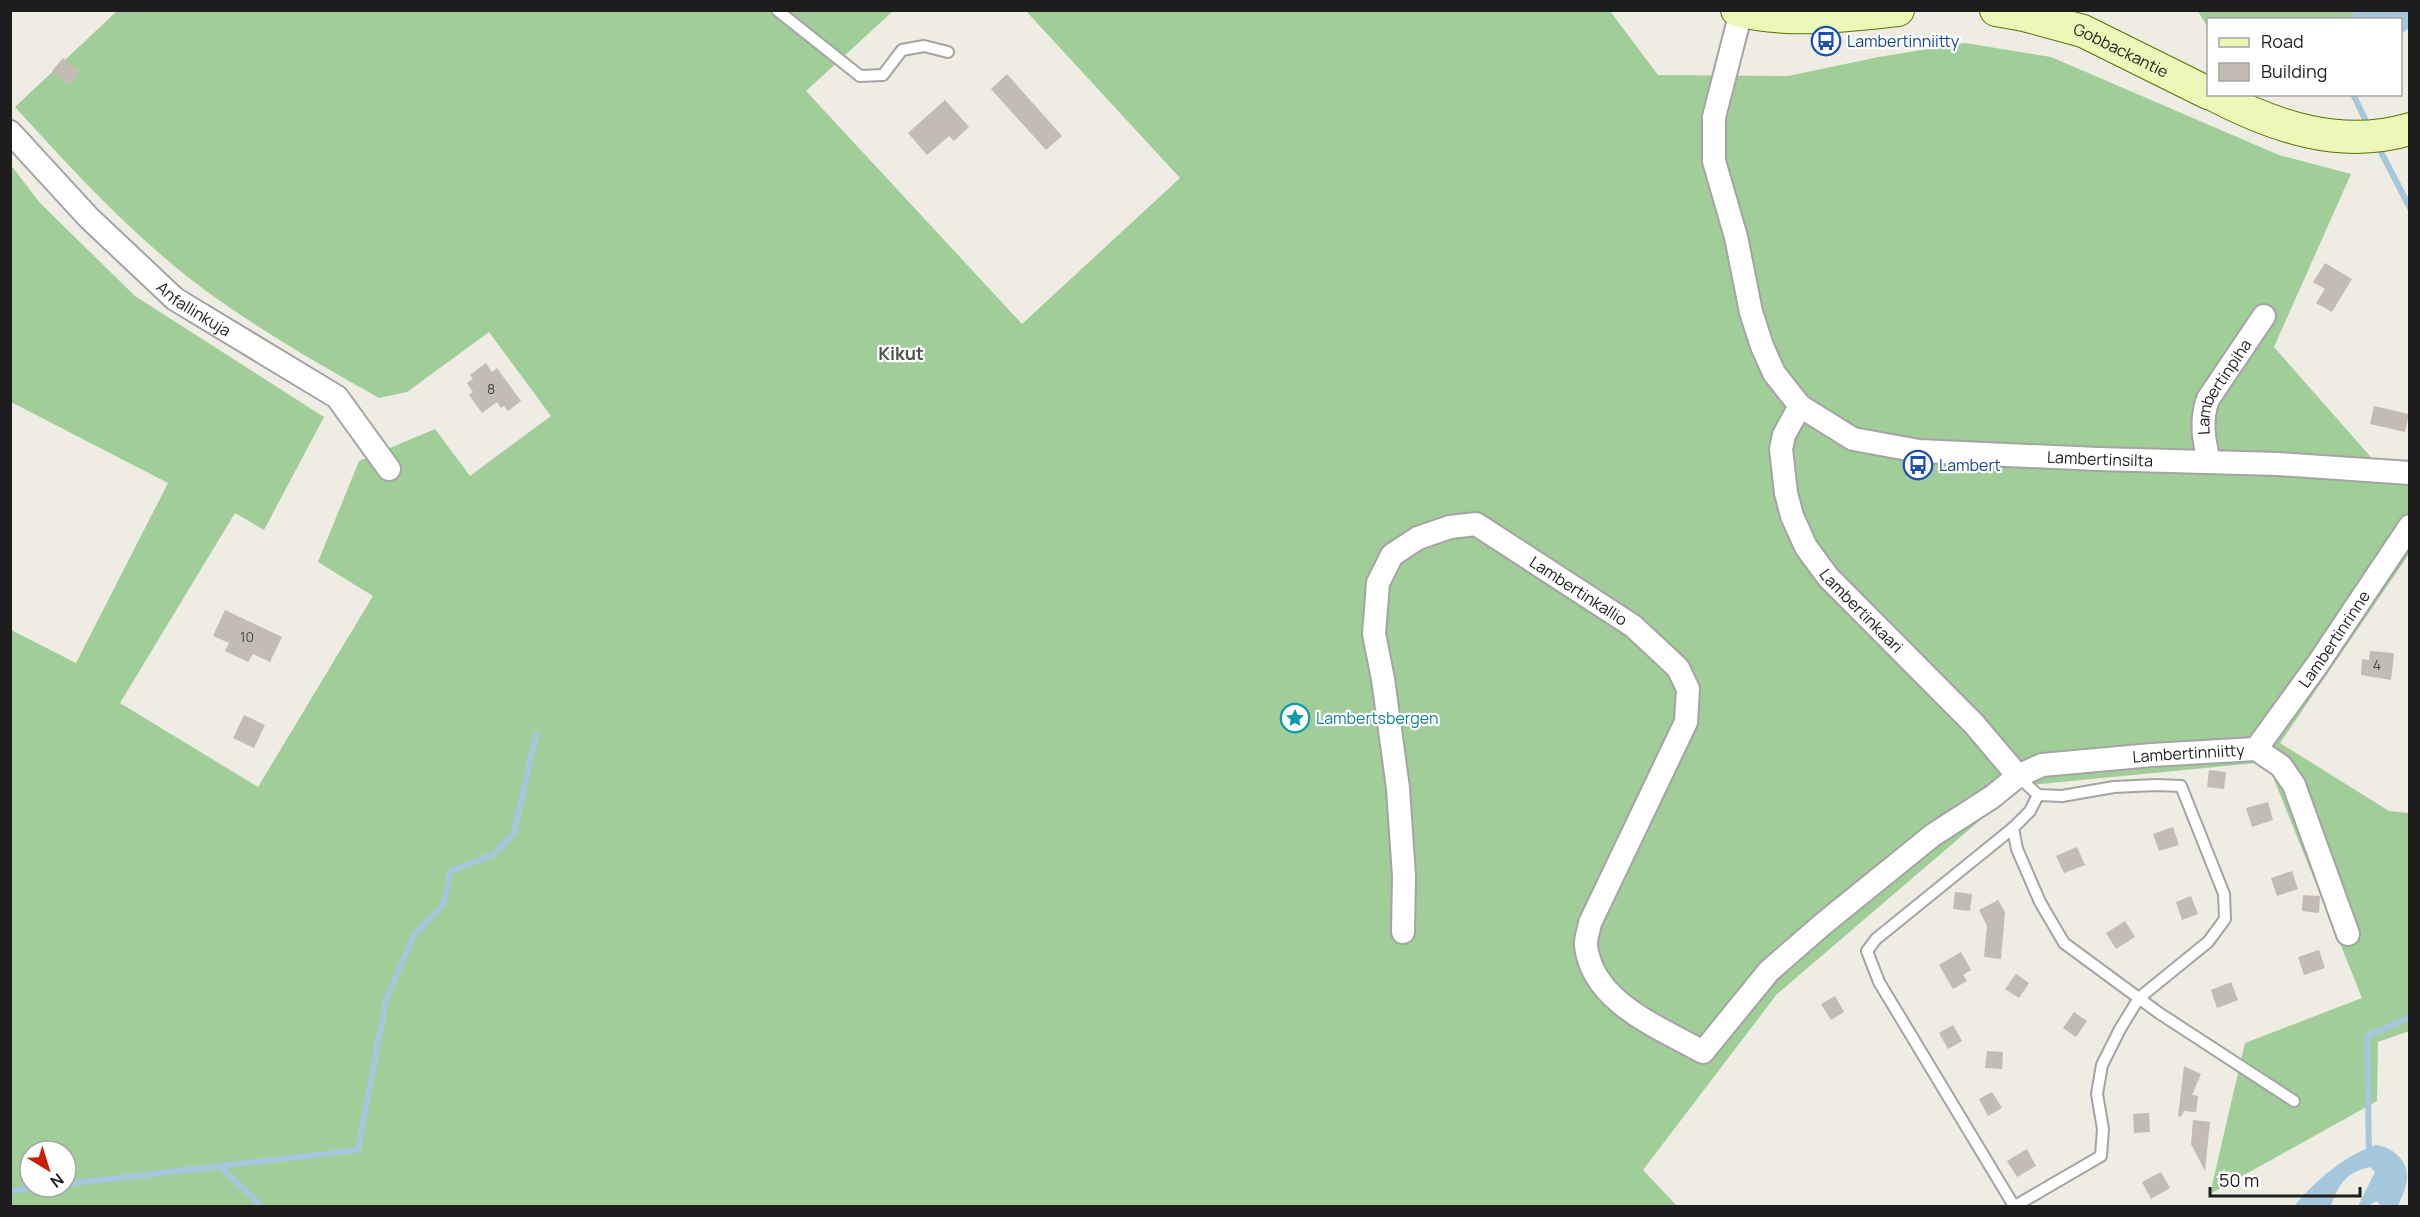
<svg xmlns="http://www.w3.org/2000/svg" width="2420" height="1217" font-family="Manrope,sans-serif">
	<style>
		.forest { fill: #a0cd98; fill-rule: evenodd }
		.water { fill: #a4c7dc }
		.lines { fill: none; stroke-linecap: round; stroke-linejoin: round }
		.stream { stroke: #a4c7dc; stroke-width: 6 }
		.building { fill: #c3bcb3 }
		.lane-casing { stroke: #a4a4a4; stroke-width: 14 }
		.street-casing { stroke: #a4a4a4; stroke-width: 26 }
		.secondary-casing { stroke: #577206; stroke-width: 34 }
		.lane { stroke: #fff; stroke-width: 10 }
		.street { stroke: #fff; stroke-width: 22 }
		.secondary { stroke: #ebf8b7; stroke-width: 32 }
		.labels { text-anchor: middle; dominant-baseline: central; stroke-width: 4.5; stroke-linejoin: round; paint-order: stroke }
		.number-label { font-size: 14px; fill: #464542 }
		.transit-label { font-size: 16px; fill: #164399; stroke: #fff; text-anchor: start }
		.street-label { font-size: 16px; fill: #1d1d1d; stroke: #fff }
		.culture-label { font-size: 16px; fill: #0d838f; stroke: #fff; text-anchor: start }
		.neighbourhood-label { font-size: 18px; font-weight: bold; fill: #505050; stroke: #fff }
	</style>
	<rect width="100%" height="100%" fill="#eeece3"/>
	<g class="forest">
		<path d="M117 11H893L806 91 1022 324 1180 178 1026 11H1610L1658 75 1788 76 1879 57 1965 43 2051 57 2279 155 2351 174 2274 347 2376 463 2409 479V554L2280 743 2389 811 2409 813V1031L2378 1042 2377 1101 2210 1194 2245 1043 2362 998 2267 762 2020 786 1777 994 1643 1170 1677 1206H11V630L76 663 168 483 11 402 10 164 40 203 135 296 324 417 264 530 235 513 120 703 258 787 373 596 318 562 359 461 435 429 470 476 551 416 489 332 407 392 379 398C324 367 268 335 216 298 140 244 77 175 15 107ZM30 1151H66V1187H30Z"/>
		<polygon points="2198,11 2352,11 2353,19 2208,20 2208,28"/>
	</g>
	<g class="water">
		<polygon points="2352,11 2409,11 2409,28 2401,34 2400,20 2353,19"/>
		<path d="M2376 1145C2392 1147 2408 1160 2407 1178 2407 1187 2401 1198 2398 1206H2381L2377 1201 2368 1206H2358L2375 1172 2370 1167C2346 1172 2338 1185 2331 1206H2294C2318 1179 2342 1157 2376 1145Z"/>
	</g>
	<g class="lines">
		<g class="stream">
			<polyline points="2353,94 2366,121"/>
			<polyline points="2381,152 2410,208"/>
			<polyline points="2369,1153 2367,1036 2410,1017"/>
			<polyline points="220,1166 261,1206"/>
			<polyline points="66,1184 358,1150 386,1000 414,935 443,905 451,871 494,854 514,833 536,735"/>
			<polyline points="10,1191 42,1187"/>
		</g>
	</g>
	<g class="building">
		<polygon points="63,58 80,72 69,86 52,71"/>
		<polygon points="1007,74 1062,136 1046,150 991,89"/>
		<polygon points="945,100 969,127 954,141 949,136 927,155 908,133"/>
		<polygon points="2325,263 2352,279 2332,312 2316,303 2325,289 2313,282"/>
		<polygon points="486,363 492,372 497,368 521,401 508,411 504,406 501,408 497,402 482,413 469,395 473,392 467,383 473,379 470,375"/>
		<polygon points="2374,406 2409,414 2405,432 2370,424"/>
		<polygon points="225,610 282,637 270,662 253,654 248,662 225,651 229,643 213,636"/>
		<polygon points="2370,651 2394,653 2391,680 2361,675 2362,659 2369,660"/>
		<polygon points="244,715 265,725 254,748 233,738"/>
		<polygon points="2209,770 2226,772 2224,789 2207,787"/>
		<polygon points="2268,802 2273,820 2252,827 2246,808"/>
		<polygon points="2173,827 2179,845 2159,851 2153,834"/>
		<polygon points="2077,847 2085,865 2064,873 2056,856"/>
		<polygon points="2292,871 2298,889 2277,896 2271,878"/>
		<polygon points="1955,892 1972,894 1970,911 1953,909"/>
		<polygon points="2303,895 2320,896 2319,913 2302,911"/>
		<polygon points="2191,896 2198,914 2182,920 2176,902"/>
		<polygon points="1998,900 2005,912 2001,959 1984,957 1987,926 1979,910"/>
		<polygon points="2125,921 2135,937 2116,949 2106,933"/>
		<polygon points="2319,950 2325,968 2304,975 2298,957"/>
		<polygon points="1961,952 1971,970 1963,975 1967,981 1953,989 1939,965"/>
		<polygon points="2016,974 2029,983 2019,998 2005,989"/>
		<polygon points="2231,982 2238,1000 2217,1008 2211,990"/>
		<polygon points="1835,996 1844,1012 1831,1020 1821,1004"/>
		<polygon points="2074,1012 2087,1021 2076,1037 2063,1028"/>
		<polygon points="1953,1025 1962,1041 1948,1049 1939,1033"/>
		<polygon points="1987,1051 2003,1052 2002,1069 1985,1068"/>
		<polygon points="2184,1066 2201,1074 2192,1095 2198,1096 2196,1112 2184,1111 2181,1117 2178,1116"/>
		<polygon points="1992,1092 2002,1108 1988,1116 1979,1099"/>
		<polygon points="2149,1113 2150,1132 2134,1133 2133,1114"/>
		<polygon points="2193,1120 2210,1122 2205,1171 2191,1144"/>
		<polygon points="2027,1149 2036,1166 2017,1177 2007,1161"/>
		<polygon points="2161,1172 2170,1188 2151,1199 2142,1182"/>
	</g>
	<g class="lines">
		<g class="lane-casing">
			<g id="lane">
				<polyline points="777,10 860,76 883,75 902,50 924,46 948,52"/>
				<polyline points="2038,795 2030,811 2013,828 2017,849 2040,902 2064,943 2159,1013 2294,1101"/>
				<polyline points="2013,828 1876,939 1867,951 1879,982 2014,1206"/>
				<polyline points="2015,1206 2101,1156 2103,1129 2097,1094 2102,1065 2120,1029 2139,998 2208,942 2225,919 2224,894 2181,786 2156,785 2114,787 2062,796 2038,795 2023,781 2025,773"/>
			</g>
		</g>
		<g class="street-casing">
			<g id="street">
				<path id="s1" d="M1741 12 1714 117V161L1736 237 1751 312 1762 346 1774 373 1800 406 1853 439 1919 451 2098 459 2278 464 2410 473"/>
				<path id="s2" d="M10 132 89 218 175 299 337 397 389 469"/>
				<path id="s3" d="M1800 406 1784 435 1781 449 1786 493 1792 516 1806 547 1828 577 1974 724 2018 776"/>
				<path id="s4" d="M2209 462C2204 441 2200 420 2208 399L2264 316"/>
				<path id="s5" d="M2256 749 2317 665 2410 526"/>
				<path id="s6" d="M1403 932 1404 876 1398 788 1383 679 1374 634 1378 583 1392 555 1418 538 1450 527 1476 524 1633 626 1678 668 1688 689 1686 722 1590 923C1589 930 1585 939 1586 946 1593 1003 1659 1027 1703 1052L1769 971 1823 924 1933 835 1992 797 2018 776 2042 765 2152 755 2256 749 2281 766 2294 785 2348 934"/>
			</g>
		</g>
		<g class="secondary-casing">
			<g id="secondary">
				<path d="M1737 10C1789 23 1846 16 1898 10"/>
				<path id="s7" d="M1996 10 2024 15 2083 31 2208 93"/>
				<path d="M2212 94C2273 126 2340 150 2410 129"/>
			</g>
		</g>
		<use href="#lane" class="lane"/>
		<use href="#street" class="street"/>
		<use href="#secondary" class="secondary"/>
	</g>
	<defs>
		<g id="bus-ring" transform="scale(1.5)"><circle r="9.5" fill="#fff" stroke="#1a4fb4" stroke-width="1.5"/><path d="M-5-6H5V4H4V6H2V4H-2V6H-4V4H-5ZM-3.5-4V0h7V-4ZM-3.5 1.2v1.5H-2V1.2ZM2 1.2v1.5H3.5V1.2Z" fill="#1a4fb4"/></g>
		<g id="sight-ring" transform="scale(1.5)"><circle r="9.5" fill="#fff" stroke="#0f9aa8" stroke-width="1.5"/><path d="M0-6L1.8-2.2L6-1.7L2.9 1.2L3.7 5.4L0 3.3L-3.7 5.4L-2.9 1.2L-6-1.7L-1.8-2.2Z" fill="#0f9aa8"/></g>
	</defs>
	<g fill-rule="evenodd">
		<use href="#bus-ring" x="1826" y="41"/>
		<use href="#bus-ring" x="1918" y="465"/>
		<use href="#sight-ring" x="1295" y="718"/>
	</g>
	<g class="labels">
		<g class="number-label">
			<text x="491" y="388">8</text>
			<text x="247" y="636">10</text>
			<text x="2377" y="664">4</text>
		</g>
		<g class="transit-label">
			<text x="1847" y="41">Lambertinniitty</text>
			<text x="1939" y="465">Lambert</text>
		</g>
		<g class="street-label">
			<text stroke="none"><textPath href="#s7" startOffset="132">Gobbackantie</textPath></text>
			<text stroke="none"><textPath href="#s2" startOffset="256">Anfallinkuja</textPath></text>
			<text stroke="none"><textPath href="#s4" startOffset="81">Lambertinpiha</textPath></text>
			<text stroke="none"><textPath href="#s1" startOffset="726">Lambertinsilta</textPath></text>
			<text stroke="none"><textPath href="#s6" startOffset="596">Lambertinkallio</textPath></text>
			<text stroke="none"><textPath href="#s3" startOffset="234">Lambertinkaari</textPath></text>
			<text stroke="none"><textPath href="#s5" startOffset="135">Lambertinrinne</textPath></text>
			<text stroke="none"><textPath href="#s6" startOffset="1784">Lambertinniitty</textPath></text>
		</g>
		<g class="culture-label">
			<text x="1316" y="718">Lambertsbergen</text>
		</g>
		<g class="neighbourhood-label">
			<text x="901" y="353">Kikut</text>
		</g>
	</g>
	<rect width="2420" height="1217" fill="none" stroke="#1d1d1d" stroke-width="24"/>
	<rect x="2207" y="18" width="195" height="78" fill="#ffffff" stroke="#a5a5a5" stroke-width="1.5"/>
	<rect x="2219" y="38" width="30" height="9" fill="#ebf8b7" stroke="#a5a5a5" stroke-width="1.5"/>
	<text x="2261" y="48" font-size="18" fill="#1d1d1d">Road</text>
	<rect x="2219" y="63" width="30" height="18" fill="#c3bcb3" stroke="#a5a5a5" stroke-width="1.5"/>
	<text x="2261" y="78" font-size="18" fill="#1d1d1d">Building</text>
	<g transform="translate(48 1169) rotate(142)"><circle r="28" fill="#ffffff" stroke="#a5a5a5" stroke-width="1.5"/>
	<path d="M0-4.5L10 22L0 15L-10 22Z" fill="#c82003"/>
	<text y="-9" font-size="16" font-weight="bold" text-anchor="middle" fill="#1d1d1d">N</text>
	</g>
	<path d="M2210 1187v9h150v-9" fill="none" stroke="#1d1d1d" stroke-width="3"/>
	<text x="2219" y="1187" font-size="18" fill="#1d1d1d" stroke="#ffffff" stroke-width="4.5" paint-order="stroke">50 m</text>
</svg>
